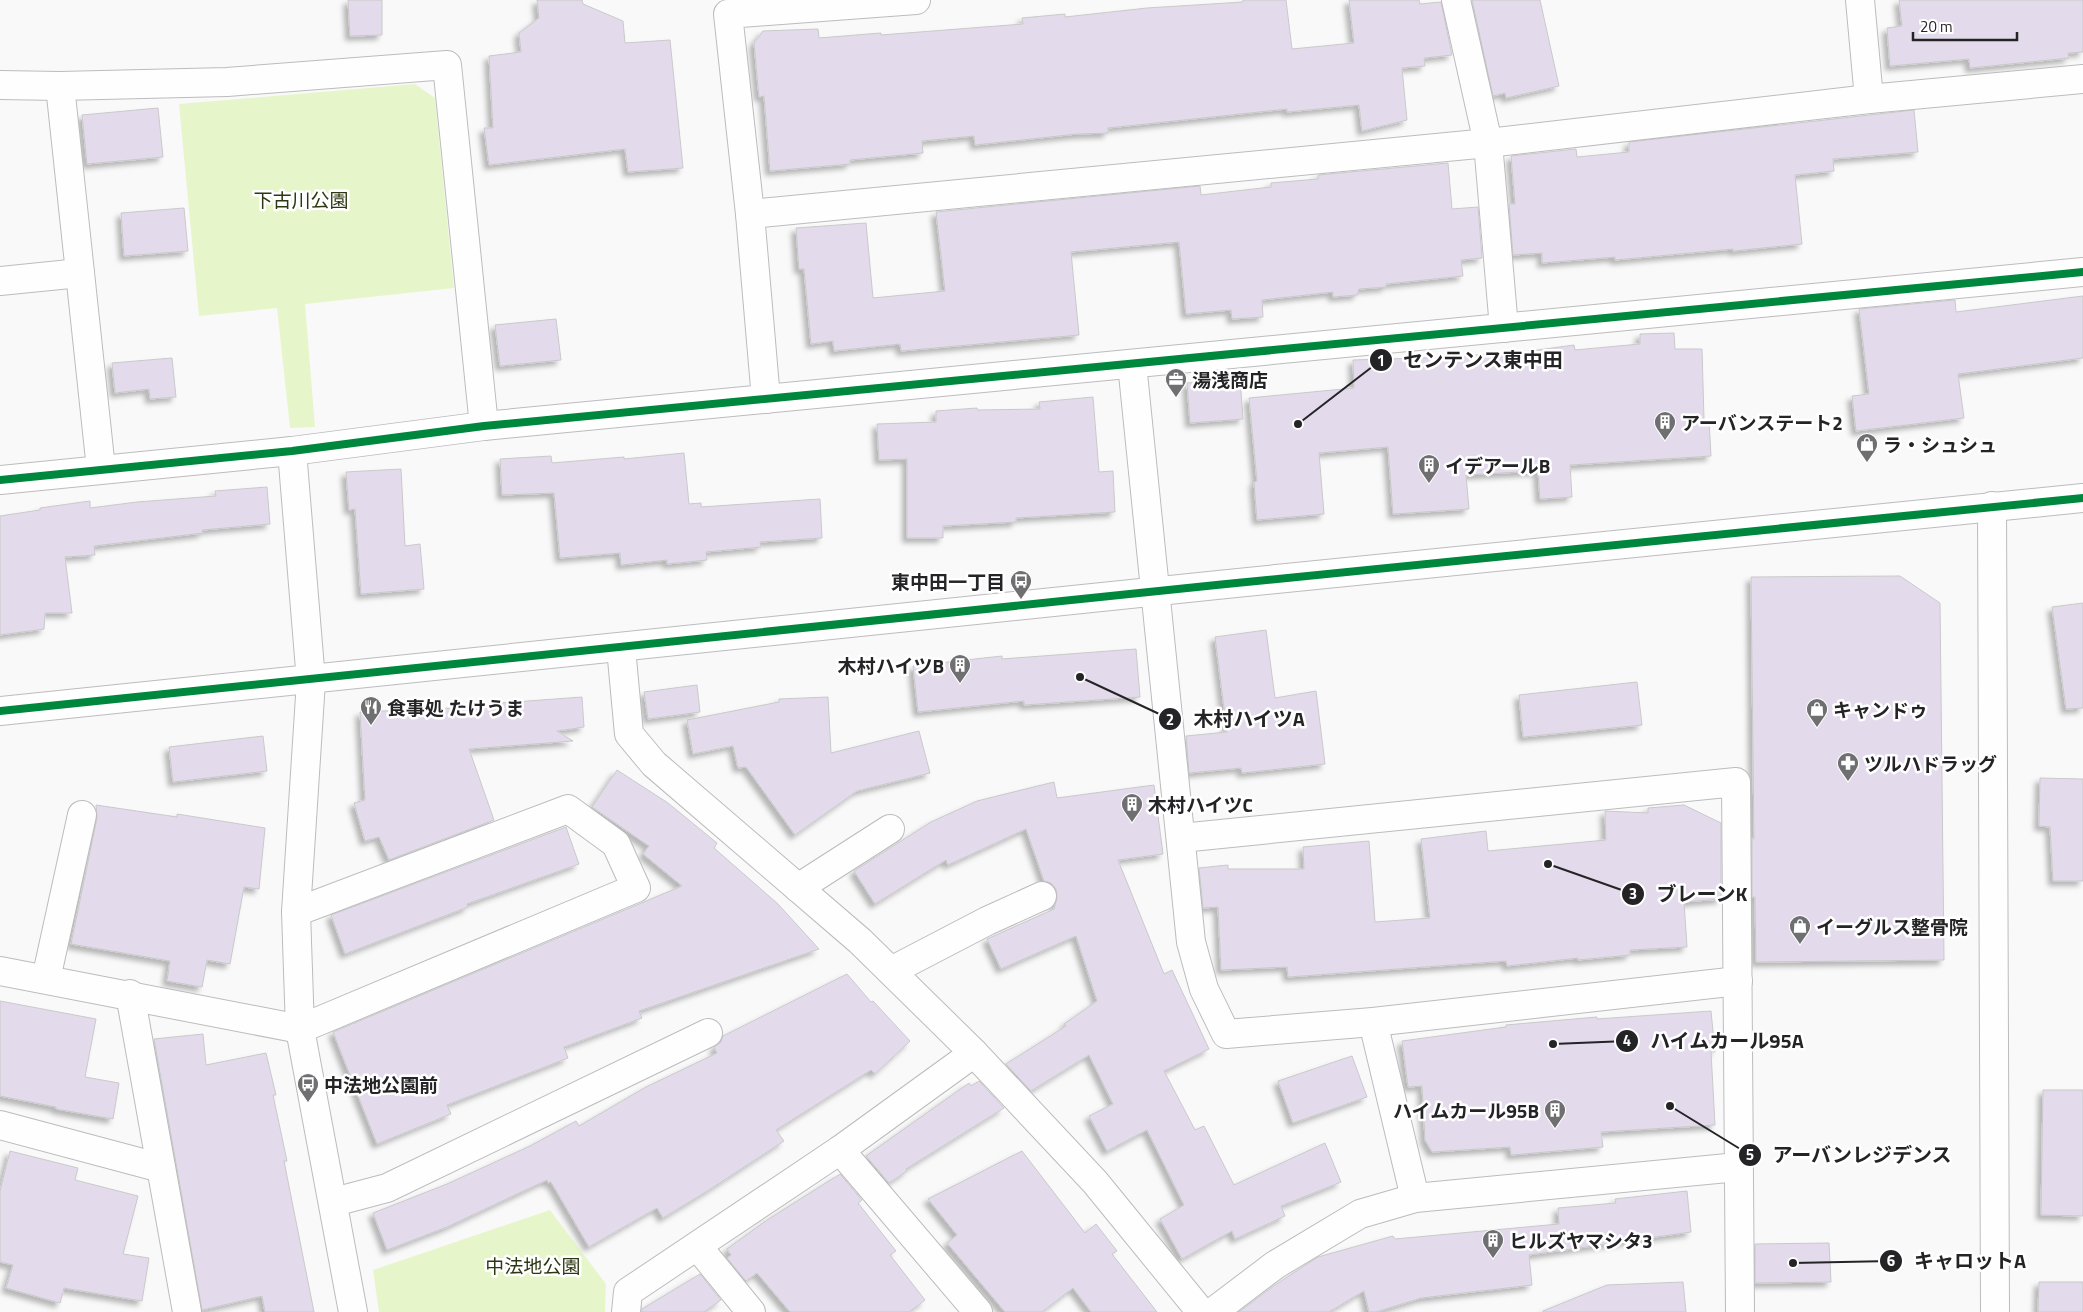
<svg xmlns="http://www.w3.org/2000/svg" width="2083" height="1312" font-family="'Titillium Web','Noto Sans JP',sans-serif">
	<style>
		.green { fill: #e7f6ca }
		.building { fill: #e3dbeb; stroke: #c9c9ca; filter: url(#shadow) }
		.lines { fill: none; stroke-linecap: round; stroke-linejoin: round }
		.minor-casing { stroke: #bcbcbe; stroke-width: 30 }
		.minor { stroke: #fefefe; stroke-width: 28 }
		.cycleway-casing { stroke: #fff; stroke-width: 11 }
		.cycleway { stroke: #00873e; stroke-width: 8 }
		.labels { text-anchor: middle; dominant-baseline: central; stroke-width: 5; stroke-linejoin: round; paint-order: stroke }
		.park-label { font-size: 19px; fill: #2d3813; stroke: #fff }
		.poi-label { font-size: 19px; font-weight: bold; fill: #242325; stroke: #fff; text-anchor: start }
		.leader { fill: none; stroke: #242325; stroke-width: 2 }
		.callout-dot { fill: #242325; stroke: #fff; stroke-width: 2 }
		.mark-label { font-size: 15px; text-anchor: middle; font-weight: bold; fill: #fff }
		.callout-label { font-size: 20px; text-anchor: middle; font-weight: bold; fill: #242325; stroke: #fff; stroke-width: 5; stroke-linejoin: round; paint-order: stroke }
	</style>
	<defs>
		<filter id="shadow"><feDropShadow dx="-4.5" dy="4.5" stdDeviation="2.5" flood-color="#0004"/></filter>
	</defs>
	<rect width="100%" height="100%" fill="#f9f9fa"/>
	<g class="green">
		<polygon points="415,84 435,98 454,288 305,304 315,427 290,428 277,308 199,316 179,104"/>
		<polygon points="550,1210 606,1284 605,1312 379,1312 373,1270"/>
	</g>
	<g class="building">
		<polygon points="348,0 382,0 382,35 350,36"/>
		<polygon points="537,0 582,0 583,4 623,21 625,43 670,40 683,168 628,172 625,149 489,165 484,128 493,128 489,56 521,52 519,33 539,18"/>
		<polygon points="1243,0 1286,0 1292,49 1354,43 1349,0 1419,0 1420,4 1441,2 1452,55 1424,58 1425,66 1402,68 1407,120 1362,131 1359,105 1287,112 1287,109 1108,128 1108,133 1077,134 975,145 974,136 922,141 923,153 850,160 850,164 770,171 764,96 759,97 754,43 763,31 818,29 819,38 881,33 881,35 1023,24 1022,18 1065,14 1065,17 1147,8 1243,2"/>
		<polygon points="1472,0 1540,0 1559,86 1506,98 1505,93 1493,96"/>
		<polygon points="1899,0 2083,0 2083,52 2068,53 2069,58 1970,68 1969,59 1890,66 1887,28 1902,26"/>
		<polygon points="158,108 163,157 87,164 82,115"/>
		<polygon points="1914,110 1918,152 1833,159 1834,171 1795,175 1802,244 1733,251 1733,249 1615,260 1615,257 1542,263 1542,253 1513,255 1509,204 1515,204 1511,156 1576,149 1577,157 1629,152 1629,142"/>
		<polygon points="1448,163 1452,209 1478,207 1482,258 1461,260 1463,276 1386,284 1386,287 1359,289 1357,295 1333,297 1333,292 1262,300 1263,317 1232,319 1231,310 1186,314 1179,242 1071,252 1079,335 901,351 900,344 834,351 833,341 811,344 804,269 799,269 796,228 866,223 873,298 945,291 936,212 1200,186 1201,195 1271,187 1271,183 1318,179 1318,175"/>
		<polygon points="184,208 188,251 124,256 121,213"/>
		<polygon points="2083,296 2083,358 1958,374 1964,418 1856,431 1852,396 1869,394 1859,309 1955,300 1956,312"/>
		<polygon points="556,319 561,360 500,366 495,325"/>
		<polygon points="1674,333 1675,349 1702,349 1704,420 1709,420 1711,456 1570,465 1572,497 1540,499 1538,471 1466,475 1469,509 1393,514 1388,447 1319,453 1324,514 1257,520 1254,482 1257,481 1249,398 1354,388 1353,360 1455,357 1509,352 1509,354 1574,345 1575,350 1640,344 1640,334"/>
		<polygon points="172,358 176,397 150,399 149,389 115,393 112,363"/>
		<polygon points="1240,379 1243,419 1190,423 1187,383"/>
		<polygon points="1093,397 1099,472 1113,471 1115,512 1016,518 1016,522 943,526 943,538 907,538 907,459 879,460 877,424 936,422 936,411 977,408 978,410 1040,409 1039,402"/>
		<polygon points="684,453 689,504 701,503 701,507 820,499 822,538 760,542 761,547 706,552 707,560 667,564 667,560 621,565 620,553 560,558 554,493 502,495 500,459 551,456 552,463 624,457 624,459"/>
		<polygon points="401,469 405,546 420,544 424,589 361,594 355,509 349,510 346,472"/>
		<polygon points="267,487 270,524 202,530 203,533 94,546 95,555 65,557 72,613 45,613 44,629 0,635 0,516 40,510 40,508 90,501 90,508 137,502 216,496 215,491"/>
		<polygon points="1900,576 1940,603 1944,960 1756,962 1755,897 1752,897 1752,838 1754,839 1751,577"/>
		<polygon points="2083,603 2083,708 2066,709 2052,607"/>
		<polygon points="1266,630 1275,698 1316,691 1325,764 1242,773 1241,768 1189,773 1186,736 1227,732 1215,637"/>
		<polygon points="1136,649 1140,697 1024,705 1024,701 918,712 913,666 1002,656 1002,659"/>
		<polygon points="1637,682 1642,725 1523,737 1519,695"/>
		<polygon points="697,685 700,712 648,719 644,692"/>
		<polygon points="582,697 584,727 557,731 573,741 469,749 494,820 389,860 379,837 365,841 354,803 365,800 360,712 501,706 501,703"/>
		<polygon points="828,697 831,753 919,731 930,773 857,791 795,835 746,767 738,768 733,746 693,754 687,720 779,702 779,699"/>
		<polygon points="263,736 267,771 173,782 169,747"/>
		<polygon points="617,770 668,803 717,843 714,848 778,904 819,949 639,1011 642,1018 564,1047 568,1058 447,1105 451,1114 377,1144 333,1032 682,886 643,854 649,846 592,807"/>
		<polygon points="2040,778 2083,779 2083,881 2053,881 2050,827 2039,826"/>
		<polygon points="1054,782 1057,798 1154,785 1163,854 1118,860 1164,974 1172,970 1209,1049 1164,1071 1195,1130 1204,1126 1234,1185 1325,1143 1341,1182 1281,1206 1285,1216 1235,1239 1232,1231 1182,1259 1160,1219 1184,1205 1147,1130 1107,1151 1089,1116 1113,1104 1089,1055 1031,1091 1006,1064 1066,1026 1064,1024 1097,1001 1076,936 1001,969 987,939 1054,909 1057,898 1056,889 1051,883 1044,881 1026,829 948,865 946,860 875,904 854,871 931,822 977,801"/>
		<polygon points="96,805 177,817 177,814 265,828 259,889 244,887 230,964 207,960 202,987 167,981 170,961 71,944 97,818"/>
		<polygon points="1684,805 1721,823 1721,899 1684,902 1687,947 1630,950 1630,955 1578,960 1578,958 1507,966 1506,961 1288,977 1287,967 1221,970 1218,907 1203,908 1199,868 1228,865 1228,869 1304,869 1303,847 1369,841 1375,922 1430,918 1421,839 1486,831 1488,851 1606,840 1605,811 1648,813 1648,808"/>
		<polygon points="566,827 579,864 467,904 468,907 345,954 331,915"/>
		<polygon points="847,974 871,1002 873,1001 910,1041 875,1074 871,1070 776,1130 784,1141 709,1190 663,1218 657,1208 589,1247 551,1182 548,1183 547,1180 447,1227 387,1250 373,1213 447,1184 530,1146 576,1121 579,1126 646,1087 717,1053 714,1047 721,1042 723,1036"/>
		<polygon points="0,1001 96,1019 85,1077 119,1083 113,1119 56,1109 56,1107 0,1096"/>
		<polygon points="1711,1011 1715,1052 1711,1052 1715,1125 1601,1132 1603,1147 1511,1155 1510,1147 1432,1152 1425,1140 1422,1086 1408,1087 1402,1041 1506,1027 1506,1025 1597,1017 1597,1019"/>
		<polygon points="203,1034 206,1065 266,1053 276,1095 273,1095 287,1161 284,1161 314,1312 265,1312 262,1296 202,1310 154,1039"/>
		<polygon points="1352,1056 1367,1097 1293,1123 1278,1081"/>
		<polygon points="979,1081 1004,1108 906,1169 907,1171 889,1183 866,1156 969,1083 971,1086"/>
		<polygon points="2043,1090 2083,1090 2083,1216 2041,1215"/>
		<polygon points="10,1151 78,1168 75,1180 138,1196 123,1254 149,1258 142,1301 64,1288 60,1303 6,1288 13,1265 0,1262 0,1191"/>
		<polygon points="1022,1151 1085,1233 1096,1224 1117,1251 1112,1254 1157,1312 1091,1312 1073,1288 1042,1312 1005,1312 947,1243 957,1235 928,1199"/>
		<polygon points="840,1174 862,1200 858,1203 896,1251 890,1255 925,1300 909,1312 790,1312 757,1273 746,1281 727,1258 731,1255 727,1249 767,1220"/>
		<polygon points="1687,1191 1691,1232 1529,1255 1532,1285 1421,1298 1376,1312 1369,1312 1364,1291 1329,1312 1239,1312 1275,1285 1318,1257 1393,1236 1395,1239 1559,1224 1558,1208 1616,1203 1615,1199"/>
		<polygon points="1829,1243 1831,1282 1755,1283 1755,1244"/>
		<polygon points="700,1274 721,1300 704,1312 642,1312 642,1309"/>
		<polygon points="1683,1282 1686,1312 1543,1312 1543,1311 1607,1285"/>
		<polygon points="2039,1282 2083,1282 2083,1312 2038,1312"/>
	</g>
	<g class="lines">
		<g class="minor-casing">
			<g id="minor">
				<polyline points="1456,0 1488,143 1504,328"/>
				<polyline points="1860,0 1869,99"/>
				<polyline points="0,85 60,86 227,82 447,65 484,426"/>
				<polyline points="60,86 101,469"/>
				<polyline points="750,214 1488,143 1869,99 2083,79"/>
				<polyline points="0,281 80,273"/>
				<polyline points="1132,364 1191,942 1204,989 1226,1034 1373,1022 1738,981"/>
				<polyline points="766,399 750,214 728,14 916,0"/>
				<polyline points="292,451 311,681 296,912 300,1029 353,1312"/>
				<polyline points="0,480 292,451 484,426 2083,272"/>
				<polyline points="1992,506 1995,1312"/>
				<polyline points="621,648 629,734 654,764 860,941 974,1053 1095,1182 1201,1312"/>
				<path d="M0 711C695 642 1388 564 2083 498"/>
				<polyline points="1181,838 1736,782 1740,1312"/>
				<polyline points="798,888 890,829"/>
				<polyline points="0,971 300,1029 636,888 616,844 568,809 296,912"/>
				<polyline points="891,971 987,921 1042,896"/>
				<polyline points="46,979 82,815"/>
				<polyline points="130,994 187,1312"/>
				<polyline points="1373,1022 1415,1198"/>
				<polyline points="0,1125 161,1168"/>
				<polyline points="840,1150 978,1312"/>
				<polyline points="334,1202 387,1188 708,1033"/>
				<polyline points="698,1247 751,1312"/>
				<polyline points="626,1312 628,1292 840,1150 974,1053"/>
				<polyline points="1213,1312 1275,1265 1360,1214 1415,1198 1738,1167"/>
			</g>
		</g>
		<use href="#minor" class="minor"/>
		<g class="cycleway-casing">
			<g id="cycleway">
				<polyline points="0,480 292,451 484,426 2083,272"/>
				<path d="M0 711C695 642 1388 564 2083 498"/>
			</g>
		</g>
		<use href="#cycleway" class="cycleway"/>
	</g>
	<defs>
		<g id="office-pin" transform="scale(1.125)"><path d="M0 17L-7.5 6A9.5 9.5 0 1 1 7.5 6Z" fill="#6f6e70" stroke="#fff"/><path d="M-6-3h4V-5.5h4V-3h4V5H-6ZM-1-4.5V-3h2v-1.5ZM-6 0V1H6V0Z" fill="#fff"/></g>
		<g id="building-pin" transform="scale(1.125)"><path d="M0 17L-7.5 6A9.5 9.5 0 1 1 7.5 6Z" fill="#6f6e70" stroke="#fff"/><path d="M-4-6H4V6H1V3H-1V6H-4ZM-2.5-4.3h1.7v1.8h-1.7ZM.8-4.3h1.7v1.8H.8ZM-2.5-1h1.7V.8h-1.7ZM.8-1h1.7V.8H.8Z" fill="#fff"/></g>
		<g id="shop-pin" transform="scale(1.125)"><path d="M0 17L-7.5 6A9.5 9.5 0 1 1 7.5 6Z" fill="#6f6e70" stroke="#fff"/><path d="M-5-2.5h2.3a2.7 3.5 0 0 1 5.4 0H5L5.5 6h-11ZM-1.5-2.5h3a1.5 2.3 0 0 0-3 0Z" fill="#fff"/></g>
		<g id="bus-pin" transform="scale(1.125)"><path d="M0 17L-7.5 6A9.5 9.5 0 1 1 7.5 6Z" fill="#6f6e70" stroke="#fff"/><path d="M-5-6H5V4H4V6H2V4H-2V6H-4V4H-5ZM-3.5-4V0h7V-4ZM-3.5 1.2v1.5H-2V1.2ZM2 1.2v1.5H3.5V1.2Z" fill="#fff"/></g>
		<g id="restaurant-pin" transform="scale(1.125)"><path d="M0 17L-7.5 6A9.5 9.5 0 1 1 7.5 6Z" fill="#6f6e70" stroke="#fff"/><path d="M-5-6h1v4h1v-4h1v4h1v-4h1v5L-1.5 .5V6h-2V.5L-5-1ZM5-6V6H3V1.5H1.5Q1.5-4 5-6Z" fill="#fff"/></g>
		<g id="pharmacy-pin" transform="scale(1.125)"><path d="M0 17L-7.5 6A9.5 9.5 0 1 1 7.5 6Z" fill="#6f6e70" stroke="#fff"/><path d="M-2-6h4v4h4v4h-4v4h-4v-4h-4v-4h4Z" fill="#fff"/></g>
	</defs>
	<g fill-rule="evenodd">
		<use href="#office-pin" x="1176" y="379"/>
		<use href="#building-pin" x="1665" y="422"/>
		<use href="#shop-pin" x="1867" y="444"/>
		<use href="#building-pin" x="1429" y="465"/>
		<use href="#bus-pin" x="1021" y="581"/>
		<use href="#building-pin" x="960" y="665"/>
		<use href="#restaurant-pin" x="371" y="707"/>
		<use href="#shop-pin" x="1817" y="709"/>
		<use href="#pharmacy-pin" x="1848" y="763"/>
		<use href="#building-pin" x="1132" y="804"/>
		<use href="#shop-pin" x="1800" y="926"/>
		<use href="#bus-pin" x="308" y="1084"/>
		<use href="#building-pin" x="1555" y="1110"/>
		<use href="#building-pin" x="1493" y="1240"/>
	</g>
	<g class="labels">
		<g class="park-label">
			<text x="301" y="199">下古川公園</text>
			<text x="533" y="1265">中法地公園</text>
		</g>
		<g class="poi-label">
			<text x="1192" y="379">湯浅商店</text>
			<text x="1681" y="422">アーバンステート2</text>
			<text x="1883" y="444">ラ・シュシュ</text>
			<text x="1445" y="465">イデアールB</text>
			<text x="1005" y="581" text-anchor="end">東中田一丁目</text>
			<text x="944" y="665" text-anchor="end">木村ハイツB</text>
			<text x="387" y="707">食事処 たけうま</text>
			<text x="1833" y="709">キャンドゥ</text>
			<text x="1864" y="763">ツルハドラッグ</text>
			<text x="1148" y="804">木村ハイツC</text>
			<text x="1816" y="926">イーグルス整骨院</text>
			<text x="324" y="1084">中法地公園前</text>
			<text x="1539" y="1110" text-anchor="end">ハイムカール95B</text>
			<text x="1509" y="1240">ヒルズヤマシタ3</text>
		</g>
	</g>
	<path class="leader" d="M1298 424L1381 360M1080 677L1170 719M1548 864L1633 894M1553 1044L1627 1041M1670 1106L1750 1155M1793 1263L1891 1261"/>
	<g class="callout-dot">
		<circle cx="1298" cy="424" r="5"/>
		<circle cx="1080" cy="677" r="5"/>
		<circle cx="1548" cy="864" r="5"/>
		<circle cx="1553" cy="1044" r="5"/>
		<circle cx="1670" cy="1106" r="5"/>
		<circle cx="1793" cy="1263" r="5"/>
		<circle cx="1381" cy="360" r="12"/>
		<circle cx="1170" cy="719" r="12"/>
		<circle cx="1633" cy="894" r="12"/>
		<circle cx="1627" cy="1041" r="12"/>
		<circle cx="1750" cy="1155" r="12"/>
		<circle cx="1891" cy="1261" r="12"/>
	</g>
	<g class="mark-label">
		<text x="1381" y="366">1</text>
		<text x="1170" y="725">2</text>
		<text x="1633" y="899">3</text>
		<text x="1627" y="1046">4</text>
		<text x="1750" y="1160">5</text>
		<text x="1891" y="1266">6</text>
	</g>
	<g class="callout-label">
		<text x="1483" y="367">センテンス東中田</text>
		<text x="1249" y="726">木村ハイツA</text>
		<text x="1702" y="901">ブレーンK</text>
		<text x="1727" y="1048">ハイムカール95A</text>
		<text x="1862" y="1162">アーバンレジデンス</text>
		<text x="1970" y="1268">キャロットA</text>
	</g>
	<path d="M1913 32v8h104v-8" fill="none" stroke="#242325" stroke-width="2.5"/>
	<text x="1920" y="32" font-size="15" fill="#242325" stroke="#ffffff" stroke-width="4" paint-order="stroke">20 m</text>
</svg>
